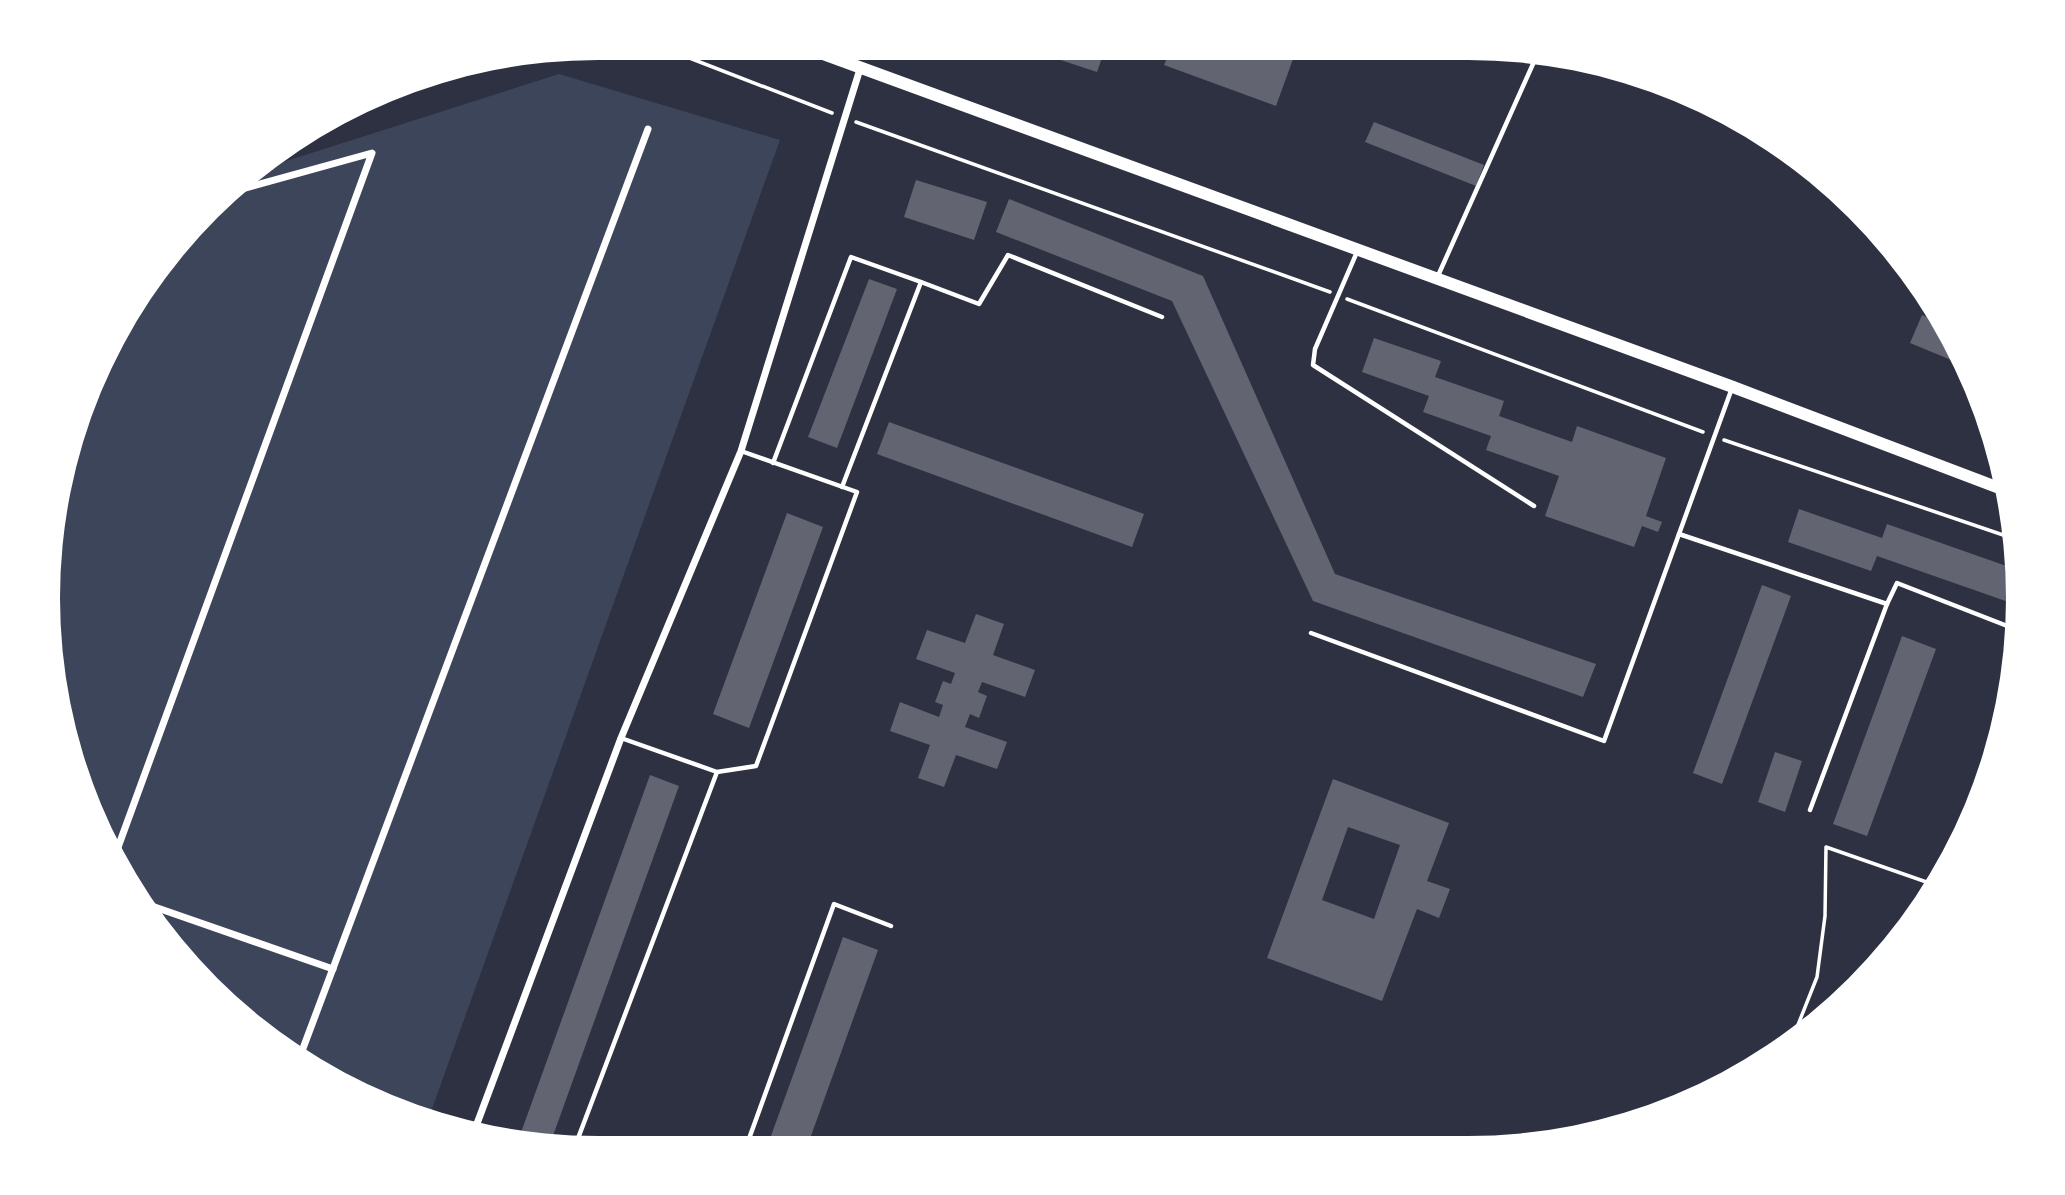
<svg xmlns="http://www.w3.org/2000/svg" width="2065" height="1195" font-family="'IBM Plex Serif',serif">
	<style>
		.green { fill: #3c4559 }
		.building { fill: #626471; fill-rule: evenodd }
		.lines { fill: none; stroke-linecap: round; stroke-linejoin: round }
		.path { stroke: #fff; stroke-width: 3.5 }
		.service { stroke: #fff; stroke-width: 4.5 }
		.minor { stroke: #fff; stroke-width: 7 }
		.tertiary { stroke: #fff; stroke-width: 12 }
	</style>
	<rect width="100%" height="100%" fill="#2d3142"/>
	<polygon class="green" points="559,74 780,140 428,1120 420,1118 292,1055 161,933 77,775 47,598 66,455 140,291 252,172"/>
	<g class="building">
		<polygon points="1030,48 1080,48 1103,55 1097,72 1030,50"/>
		<polygon points="1171,48 1297,48 1276,106 1164,65"/>
		<polygon points="1374,122 1484,165 1476,186 1365,142"/>
		<polygon points="916,180 987,202 974,240 904,217"/>
		<polygon points="1009,199 1203,276 1335,574 1596,664 1583,697 1313,601 1172,301 996,232"/>
		<polygon points="869,279 897,289 837,448 808,437"/>
		<polygon points="1922,315 1942,323 1959,355 1956,362 1910,343"/>
		<polygon points="1374,338 1441,361 1435,377 1504,401 1499,416 1572,442 1577,426 1666,458 1646,516 1662,522 1658,532 1642,526 1634,547 1545,516 1559,476 1486,450 1491,436 1423,412 1429,396 1362,372"/>
		<polygon points="889,422 1144,514 1132,547 877,454"/>
		<polygon points="1799,509 1882,538 1887,524 2015,569 2017,605 1877,556 1871,571 1788,542"/>
		<polygon points="787,513 823,527 749,728 713,714"/>
		<polygon points="1762,585 1791,596 1722,784 1693,773"/>
		<polygon points="976,614 1004,624 993,655 1035,670 1025,697 982,682 978,692 987,696 979,718 970,714 965,727 1007,742 997,769 956,755 944,787 918,778 930,745 890,731 900,702 939,717 943,705 935,702 943,681 951,684 955,673 916,659 927,630 965,643"/>
		<polygon points="1902,636 1936,649 1867,836 1833,824"/>
		<polygon points="1775,752 1802,761 1785,812 1758,802"/>
		<polygon points="650,775 679,786 550,1144 519,1138"/>
		<path d="M1333 779 1449 823 1427 881 1450 889 1439 918 1417 909 1382 1001 1267 958ZM1348 827 1400 845 1374 919 1322 900Z"/>
		<polygon points="843,937 878,950 807,1147 767,1147"/>
	</g>
	<g class="lines">
		<g class="path">
			<polyline points="661,47 832,113"/>
			<polyline points="856,122 1330,292"/>
			<polyline points="1347,299 1703,432"/>
			<polyline points="1724,440 2012,538"/>
			<polyline points="1794,1035 1817,977 1825,916 1826,847 1935,885"/>
		</g>
		<g class="service">
			<polyline points="1357,252 1315,349 1313,365 1534,506"/>
			<polyline points="1437,278 1537,55"/>
			<polyline points="921,282 979,304 1008,255 1162,317"/>
			<polyline points="1732,388 1679,534 1887,604 1897,583 2015,629"/>
			<polyline points="773,463 851,257 921,282 842,487"/>
			<polyline points="1311,633 1604,741 1679,534"/>
			<polyline points="621,738 717,772 756,766 857,492 741,451"/>
			<polyline points="1810,810 1887,604"/>
			<polyline points="592,1147 577,1141 717,772"/>
			<polyline points="746,1147 834,904 891,926"/>
		</g>
		<g class="minor">
			<polyline points="117,850 372,153 235,191"/>
			<polyline points="146,904 333,969"/>
			<polyline points="299,1059 648,129"/>
			<polyline points="475,1129 621,738 741,451 860,69"/>
		</g>
		<polyline class="tertiary" points="807,48 1733,387 2007,491"/>
	</g>
	<path d="M0 0H2065V1195H0ZM598 60H1468A538 538 0 0 1 2006 598V598A538 538 0 0 1 1468 1136H598A538 538 0 0 1 60 598V598A538 538 0 0 1 598 60Z" fill="#fff" fill-rule="evenodd"/>
</svg>
